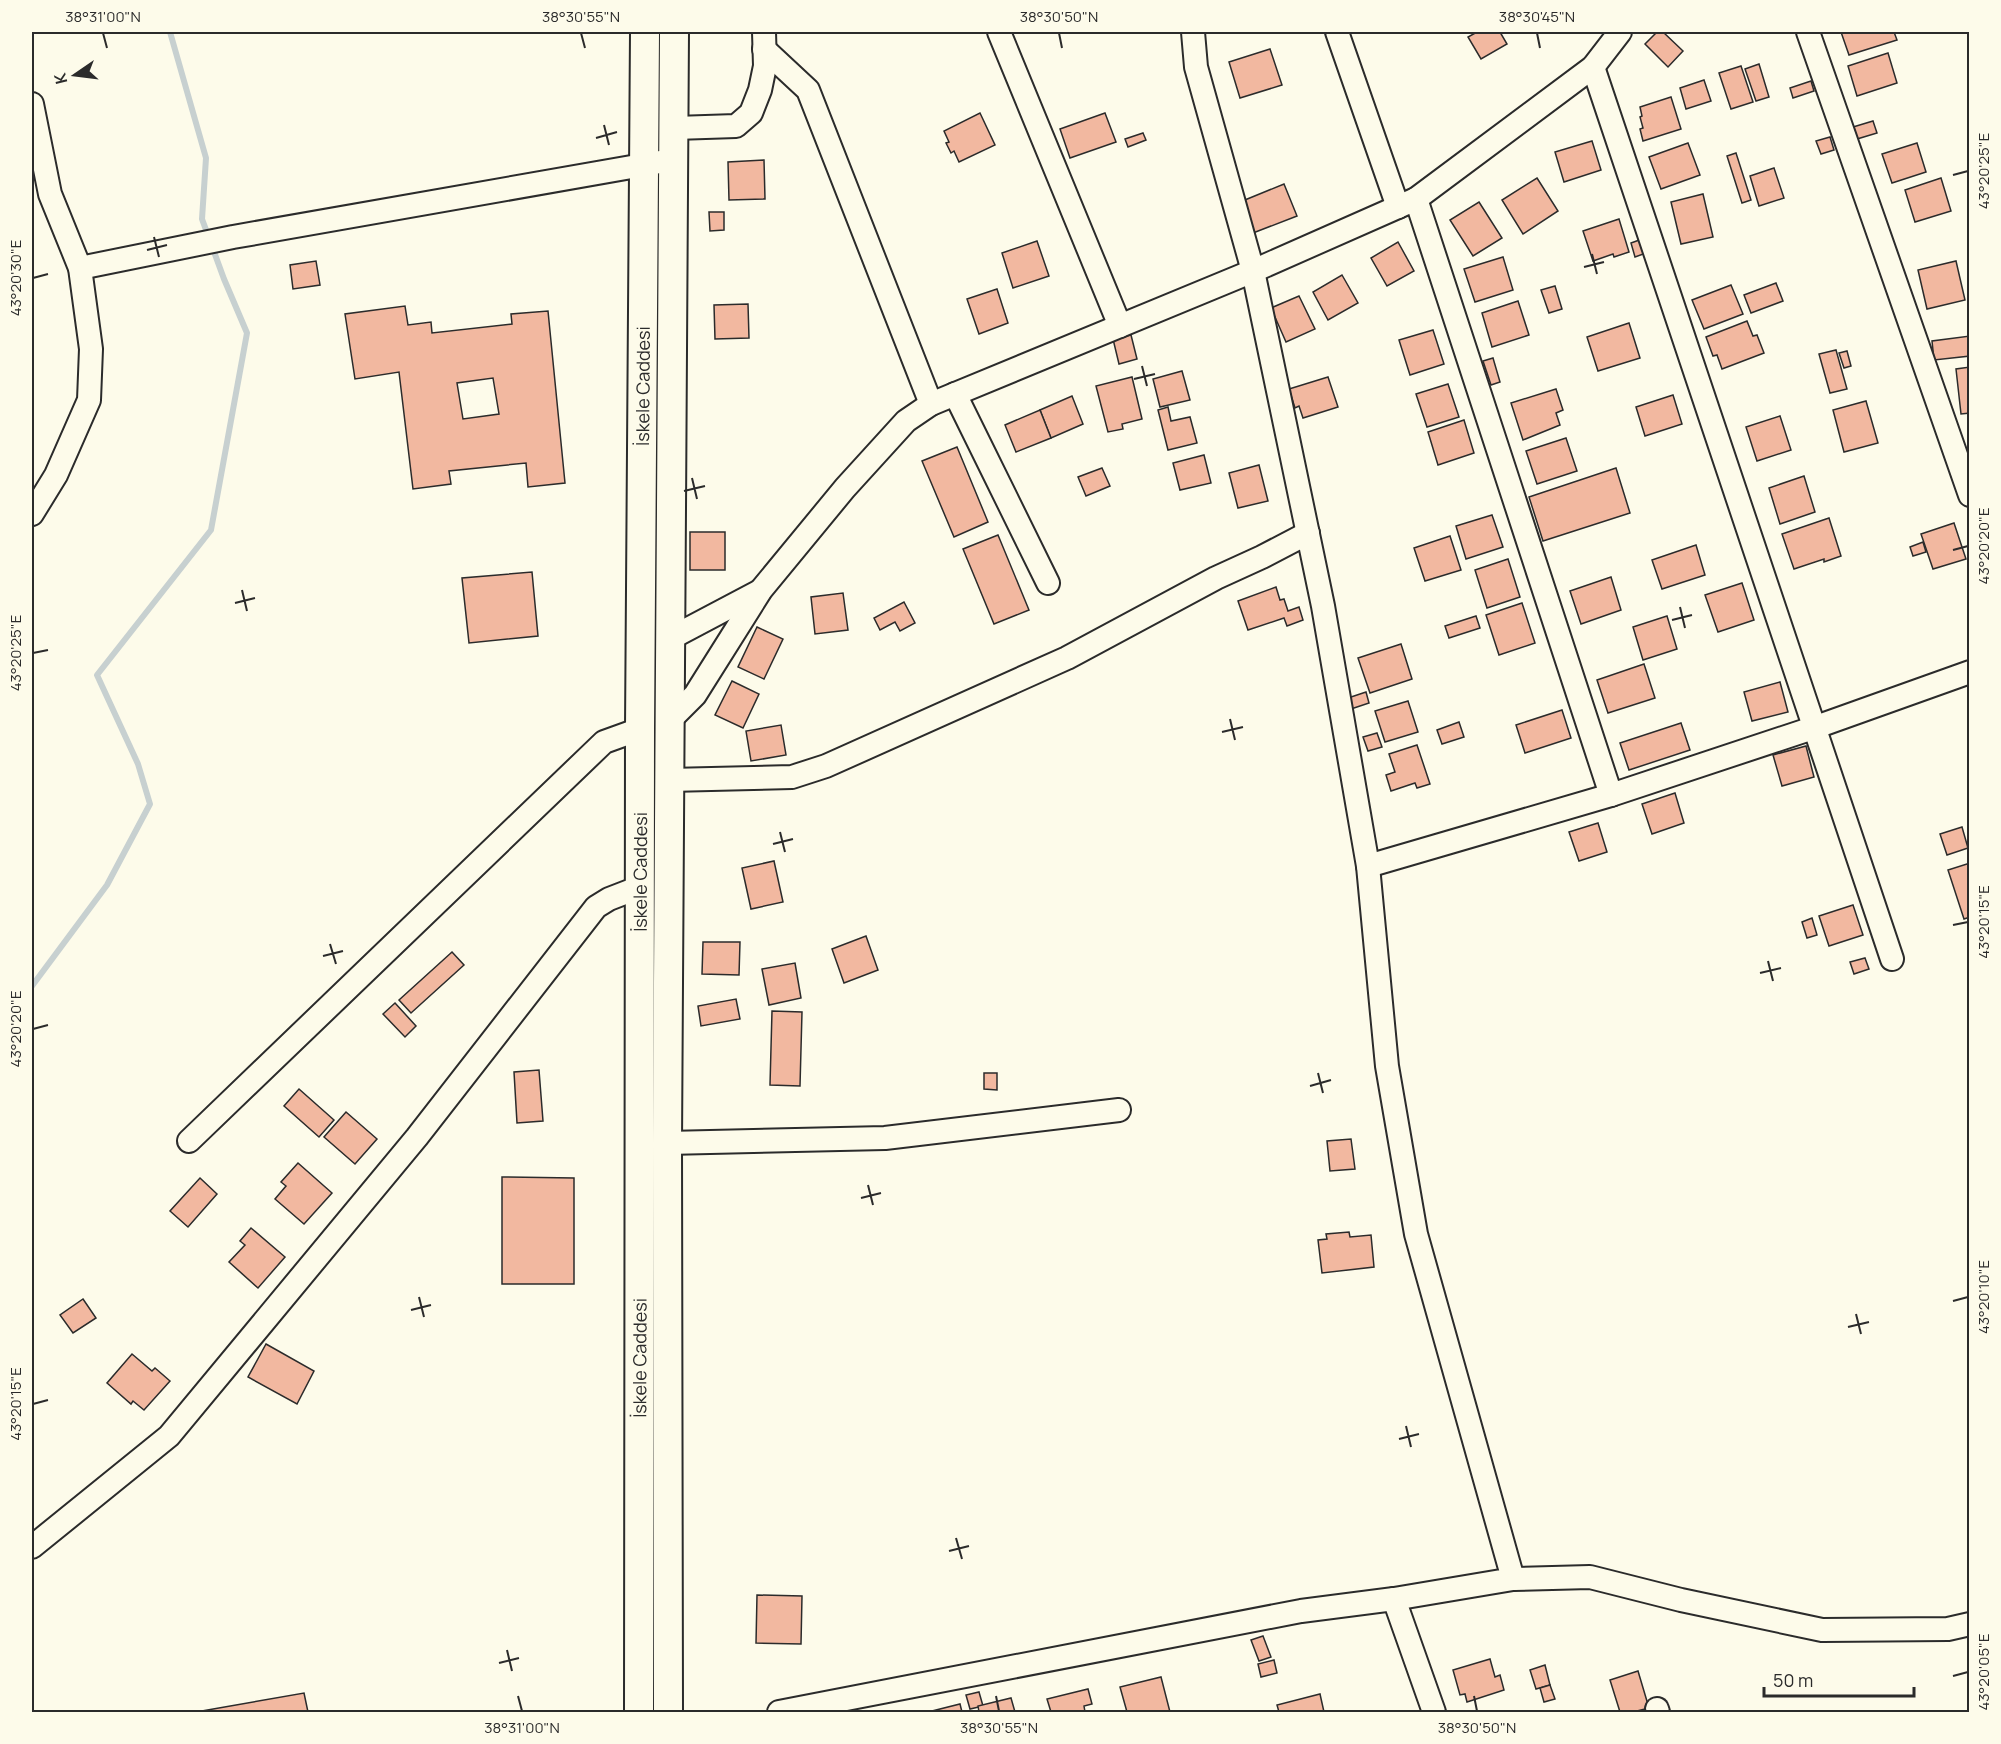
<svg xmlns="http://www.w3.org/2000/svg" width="2001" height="1744" font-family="Manrope,sans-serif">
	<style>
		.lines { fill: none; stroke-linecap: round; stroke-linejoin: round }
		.stream { stroke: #c7d0d0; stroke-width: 6 }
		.building { fill: #f2b8a0; stroke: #2b2b2b; stroke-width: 1.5; fill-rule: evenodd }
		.minor-casing { stroke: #2b2b2b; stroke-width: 26 }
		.major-casing { stroke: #2b2b2b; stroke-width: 32 }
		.minor { stroke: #fdfbea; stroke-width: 22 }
		.major { stroke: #fdfbea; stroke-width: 28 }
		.ticks { fill: none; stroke: #2b2b2b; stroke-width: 2 }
		.labels { text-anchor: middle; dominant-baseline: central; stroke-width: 4.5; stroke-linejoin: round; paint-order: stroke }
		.street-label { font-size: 18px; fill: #2b2b2b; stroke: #fdfbea }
		.neatline { fill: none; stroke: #2b2b2b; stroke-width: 2 }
		.ticks-label { font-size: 15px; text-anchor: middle; fill: #2b2b2b }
	</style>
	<rect width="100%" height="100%" fill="#fdfbea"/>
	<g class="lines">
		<polyline class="stream" points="32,986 107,885 150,804 138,764 97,675 211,530 247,333 224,279 202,219 206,158 170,32"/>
	</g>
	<g class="building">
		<polygon points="1477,32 1500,32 1507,44 1481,59 1468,37"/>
		<polygon points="1657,32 1663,32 1683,51 1668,67 1645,44"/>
		<polygon points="1841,32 1894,32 1897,40 1849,55"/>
		<polygon points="1270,49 1282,85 1240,98 1229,62"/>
		<polygon points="1888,53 1897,83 1857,96 1848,66"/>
		<polygon points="1759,64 1769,97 1756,101 1745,69"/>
		<polygon points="1741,66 1753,102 1731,109 1719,73"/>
		<polygon points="1704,80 1711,101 1686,109 1680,88"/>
		<polygon points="1811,81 1814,91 1793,98 1790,88"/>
		<polygon points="1671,97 1681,129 1643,141 1640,129 1643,128 1640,117 1642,116 1640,107"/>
		<polygon points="980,113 995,145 959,162 954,151 951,153 946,143 949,142 944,131"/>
		<polygon points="1105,113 1116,142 1070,158 1060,129"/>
		<polygon points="1873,121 1877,133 1857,139 1853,127"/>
		<polygon points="1143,133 1146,140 1128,147 1125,139"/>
		<polygon points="1830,137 1834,150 1821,154 1816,141"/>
		<polygon points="1592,141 1601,170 1564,182 1555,152"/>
		<polygon points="1688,143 1700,175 1661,189 1649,157"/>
		<polygon points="1917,143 1926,172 1892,183 1882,154"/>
		<polygon points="1736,153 1751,200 1742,203 1727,156"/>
		<polygon points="764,160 765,199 729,200 728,162"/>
		<polygon points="1774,168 1784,198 1759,206 1750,176"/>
		<polygon points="1537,178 1558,211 1523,234 1502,200"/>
		<polygon points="1941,178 1951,211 1915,222 1905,190"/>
		<polygon points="1284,184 1297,216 1253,233 1240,202"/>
		<polygon points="1703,194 1713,237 1681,244 1671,202"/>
		<polygon points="1479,202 1502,238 1473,256 1450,220"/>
		<polygon points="709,212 724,212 724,230 710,231"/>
		<polygon points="1619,219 1629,252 1614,257 1613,254 1593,261 1583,231"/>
		<polygon points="1642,239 1646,253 1635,257 1631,243"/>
		<polygon points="1037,241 1049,276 1013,288 1002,253"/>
		<polygon points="1398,242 1414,271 1387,286 1371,258"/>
		<polygon points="1503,257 1513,290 1475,302 1464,269"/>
		<polygon points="316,261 320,285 293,289 290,265"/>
		<polygon points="1956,261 1965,300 1927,309 1918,270"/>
		<polygon points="1342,275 1358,303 1328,320 1313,292"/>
		<polygon points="1776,283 1783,301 1751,313 1744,295"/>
		<polygon points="1731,285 1743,314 1704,329 1692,300"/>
		<polygon points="1555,286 1562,309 1549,313 1541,290"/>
		<polygon points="997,289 1008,323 979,334 967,299"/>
		<polygon points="1299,296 1315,329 1286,342 1271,308"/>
		<polygon points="1518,301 1529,335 1492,347 1482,313"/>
		<polygon points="748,304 749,338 715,339 714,305"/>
		<path d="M405 306 408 325 431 322 432 333 512 324 511 314 548 311 565 483 528 487 526 463 449 471 451 484 413 489 399 372 355 379 345 314ZM493 378 499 414 463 419 457 383Z"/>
		<polygon points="1747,321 1753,336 1757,335 1764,353 1722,369 1717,355 1713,356 1706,337"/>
		<polygon points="1629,323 1640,358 1598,371 1587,337"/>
		<polygon points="1433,330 1444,364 1410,375 1399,340"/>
		<polygon points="1131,335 1137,359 1119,364 1113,339"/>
		<polygon points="1970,336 1970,356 1934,360 1932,341"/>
		<polygon points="1836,350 1847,389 1830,393 1819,354"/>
		<polygon points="1847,351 1851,366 1844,368 1839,353"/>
		<polygon points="1493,358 1500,382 1491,385 1483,361"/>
		<polygon points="1970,367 1970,413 1961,414 1956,369"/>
		<polygon points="1182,371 1190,400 1160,407 1153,379"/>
		<polygon points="1132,377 1142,419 1122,424 1123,429 1108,432 1096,386"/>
		<polygon points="1328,377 1338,407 1303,418 1299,406 1295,408 1289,389"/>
		<polygon points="1448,384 1459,417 1427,427 1416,394"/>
		<polygon points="1556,389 1563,410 1556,413 1560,425 1523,440 1511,403"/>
		<polygon points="1673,395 1682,424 1645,436 1636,407"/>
		<polygon points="1072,396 1083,424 1051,438 1040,410"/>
		<polygon points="1866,401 1878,443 1844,452 1833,410"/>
		<polygon points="1168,407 1171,421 1190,417 1197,443 1168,450 1158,410"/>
		<polygon points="1040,410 1051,438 1016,452 1005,425"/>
		<polygon points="1780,416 1791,450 1757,461 1746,427"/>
		<polygon points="1464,420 1474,453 1438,465 1428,432"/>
		<polygon points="1566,438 1577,471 1537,484 1526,451"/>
		<polygon points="957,447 988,522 954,537 922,461"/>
		<polygon points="1204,455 1211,483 1180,490 1173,463"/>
		<polygon points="1259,465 1268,501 1238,508 1229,473"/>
		<polygon points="1102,468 1110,486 1086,496 1078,477"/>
		<polygon points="1616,468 1630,513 1543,541 1529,497"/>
		<polygon points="1804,476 1815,512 1780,524 1769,488"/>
		<polygon points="1492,515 1503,547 1466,559 1456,526"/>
		<polygon points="1829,518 1841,556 1824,562 1824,559 1794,569 1782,534"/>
		<polygon points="1954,523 1966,559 1933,569 1921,534"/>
		<rect x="690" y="532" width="35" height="38"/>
		<polygon points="998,535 1029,610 994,624 963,549"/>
		<polygon points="1450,536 1461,570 1425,581 1414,548"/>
		<polygon points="1923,542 1926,552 1913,556 1910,547"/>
		<polygon points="1696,545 1705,575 1662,589 1652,560"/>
		<polygon points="1508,559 1520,597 1487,608 1475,570"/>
		<polygon points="532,572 538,636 469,643 462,578"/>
		<polygon points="1611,577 1621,610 1581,624 1570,591"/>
		<polygon points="1742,583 1754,620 1718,632 1705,595"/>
		<polygon points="1276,587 1280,600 1284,599 1288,611 1299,607 1303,620 1287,626 1284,618 1248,630 1238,601"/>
		<polygon points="843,593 848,630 815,634 811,597"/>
		<polygon points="904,602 915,623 900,631 895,622 880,630 874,618"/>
		<polygon points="1522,603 1535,643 1499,655 1486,615"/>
		<polygon points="1476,616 1480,628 1449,638 1445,626"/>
		<polygon points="1667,616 1677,649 1643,660 1633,627"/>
		<polygon points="757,627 783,639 764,679 738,667"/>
		<polygon points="1401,644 1412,679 1370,693 1358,658"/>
		<polygon points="1644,664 1655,698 1608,713 1597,680"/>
		<polygon points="732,681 759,694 743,728 715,715"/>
		<polygon points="1780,682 1788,712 1752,721 1744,692"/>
		<polygon points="1366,692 1369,703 1351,709 1348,698"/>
		<polygon points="1408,701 1418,732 1385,742 1375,711"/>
		<polygon points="1562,710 1571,738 1525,753 1516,725"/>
		<polygon points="1459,722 1464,737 1442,744 1437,730"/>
		<polygon points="1681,723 1690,750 1629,770 1620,743"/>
		<polygon points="781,725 786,755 751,761 746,731"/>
		<polygon points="1377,733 1382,747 1368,751 1363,737"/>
		<polygon points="1417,745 1430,784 1417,788 1415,783 1391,791 1386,775 1395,772 1389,754"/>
		<polygon points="1806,746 1814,777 1782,786 1773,755"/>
		<polygon points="1675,793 1684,823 1652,834 1642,804"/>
		<polygon points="1598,823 1607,852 1579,861 1569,832"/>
		<polygon points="1962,827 1968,848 1947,855 1940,834"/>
		<polygon points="774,861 783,902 751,909 742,868"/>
		<polygon points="1970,863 1970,917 1964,919 1948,870"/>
		<polygon points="1853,905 1863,935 1829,946 1819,916"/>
		<polygon points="1812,918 1817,935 1807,938 1802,922"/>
		<polygon points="866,936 878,970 844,983 832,949"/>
		<polygon points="703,942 740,942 739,975 702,974"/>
		<polygon points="452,952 464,965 411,1013 399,1000"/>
		<polygon points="1865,958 1869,969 1854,974 1850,962"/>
		<polygon points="795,963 801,998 769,1005 762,969"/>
		<polygon points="736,999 740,1019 701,1026 698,1006"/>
		<polygon points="395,1003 416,1026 405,1037 383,1014"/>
		<polygon points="772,1011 802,1012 800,1086 770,1085"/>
		<polygon points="539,1070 543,1121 517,1123 514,1072"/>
		<polygon points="984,1073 997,1073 997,1090 984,1089"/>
		<polygon points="299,1089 334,1120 319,1137 284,1106"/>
		<polygon points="346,1112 377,1139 355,1164 324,1137"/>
		<polygon points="1351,1139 1355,1169 1330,1171 1327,1141"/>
		<polygon points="298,1163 332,1193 304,1224 275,1199 286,1186 281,1182"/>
		<polygon points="502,1177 574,1178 574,1284 502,1284"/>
		<polygon points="200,1178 217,1194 188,1227 170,1211"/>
		<polygon points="251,1228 285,1257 258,1288 229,1262 245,1245 240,1241"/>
		<polygon points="1349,1232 1350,1237 1371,1235 1374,1267 1322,1273 1318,1240 1327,1239 1326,1234"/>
		<polygon points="83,1299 96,1318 73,1333 60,1315"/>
		<polygon points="266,1344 314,1371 297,1404 248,1377"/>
		<polygon points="132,1354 152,1371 155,1368 170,1381 144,1410 133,1401 131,1404 107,1383"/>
		<polygon points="757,1595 802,1596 801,1644 756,1643"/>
		<polygon points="1263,1636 1271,1657 1259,1661 1251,1640"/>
		<polygon points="1490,1659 1495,1677 1500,1675 1504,1690 1467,1702 1465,1694 1460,1695 1453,1670"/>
		<polygon points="1274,1660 1277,1673 1261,1677 1258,1664"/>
		<polygon points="1545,1665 1550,1685 1536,1689 1530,1670"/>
		<polygon points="1638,1671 1649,1708 1633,1712 1620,1712 1610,1680"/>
		<polygon points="1161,1677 1170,1712 1127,1712 1120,1687"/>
		<polygon points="1550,1685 1555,1699 1544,1702 1540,1688"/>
		<polygon points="1088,1689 1092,1704 1084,1706 1085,1712 1051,1712 1047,1699"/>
		<polygon points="979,1692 983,1706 970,1709 966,1695"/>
		<polygon points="304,1693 308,1712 196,1712"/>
		<polygon points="1320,1694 1324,1712 1279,1712 1277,1705"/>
		<polygon points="1011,1698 1015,1712 979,1712 978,1706"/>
		<polygon points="960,1704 962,1712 928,1712"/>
	</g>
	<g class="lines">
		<g class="minor-casing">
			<g id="minor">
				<polyline points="999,32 1120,326"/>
				<polyline points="1337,32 1398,207"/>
				<polyline points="1808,32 1970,495"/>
				<polyline points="764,49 808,90 931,404"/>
				<polyline points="1593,67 1892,959"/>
				<polyline points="32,104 50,194 80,268 91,349 89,400 56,475 32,514"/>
				<polyline points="675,128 736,126 751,113 760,90 765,66 764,32"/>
				<polyline points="1416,199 1611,795"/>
				<polyline points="80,268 233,237 660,162"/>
				<polyline points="955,394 1048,583"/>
				<polyline points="671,638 760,591"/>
				<polyline points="671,719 695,695 761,590 845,488 906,421 931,404 1253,271 1416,199 1593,67 1620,32"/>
				<polyline points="669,780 792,777 826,766 1067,658 1216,578 1262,557 1308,533"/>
				<polyline points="1368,866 1611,795 1816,727 1970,672"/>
				<polyline points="189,1141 604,742 640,729"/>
				<polyline points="667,1143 885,1138 1119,1110"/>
				<polyline points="32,1547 169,1436 417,1137 596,907 609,899 640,887"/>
				<polyline points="1513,1579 1590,1577 1681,1600 1822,1630 1948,1629 1970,1624"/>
				<polyline points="1394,1599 1434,1712"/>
				<polyline points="1657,1709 1658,1712"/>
				<polyline points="779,1712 1301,1611 1394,1599 1513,1579 1416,1234 1387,1066 1368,866 1323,606 1253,271 1196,67 1193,32"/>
			</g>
		</g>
		<g class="major-casing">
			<g id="major">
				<path id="s1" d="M639 1712 640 729 645 32"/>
				<polyline points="668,1712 667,1143 674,32"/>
			</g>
		</g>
		<use href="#minor" class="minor"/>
		<use href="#major" class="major"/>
	</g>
	<path class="ticks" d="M103 33 107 48M581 33 585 48M1059 33 1062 48M1537 33 1540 48M604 125 609 145M596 138 617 132M1953 175 1968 171M154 237 159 257M147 250 167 245M1592 254 1597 274M1584 267 1604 262M33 278 48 274M1142 366 1147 386M1134 379 1155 374M692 478 697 499M684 491 705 486M1953 550 1968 546M242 590 247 611M235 603 255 598M1680 607 1685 628M1672 620 1692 615M33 653 48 650M1230 719 1235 740M1222 732 1243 727M780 832 785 852M773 844 793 839M1953 925 1968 922M330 944 336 964M323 956 343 951M1768 961 1773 981M1760 973 1781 968M33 1029 48 1025M1318 1073 1323 1093M1310 1086 1331 1080M868 1185 873 1205M861 1198 881 1193M419 1297 424 1317M1953 1301 1968 1297M411 1310 431 1305M1856 1314 1861 1334M1848 1327 1869 1322M33 1404 48 1400M1406 1426 1411 1447M1399 1439 1419 1434M956 1538 962 1559M949 1551 969 1546M507 1650 512 1671M499 1663 519 1658M1953 1676 1968 1672M518 1696 522 1711M996 1696 999 1711M1474 1696 1477 1711"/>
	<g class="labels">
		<g class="street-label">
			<text stroke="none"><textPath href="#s1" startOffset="1326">İskele Caddesi</textPath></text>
			<text stroke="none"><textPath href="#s1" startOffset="840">İskele Caddesi</textPath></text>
			<text stroke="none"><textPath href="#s1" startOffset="354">İskele Caddesi</textPath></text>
		</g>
	</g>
	<rect width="2001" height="1744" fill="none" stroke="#fdfbea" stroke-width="66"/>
	<g transform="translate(75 75) rotate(256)" stroke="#fdfbea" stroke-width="4.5" paint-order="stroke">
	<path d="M0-4.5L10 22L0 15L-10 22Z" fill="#2b2b2b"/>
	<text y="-9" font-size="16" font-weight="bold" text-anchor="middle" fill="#2b2b2b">K</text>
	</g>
	<path d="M1764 1687v9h150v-9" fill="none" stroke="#2b2b2b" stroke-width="3"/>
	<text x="1773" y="1687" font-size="18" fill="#2b2b2b" stroke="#fdfbea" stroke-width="4.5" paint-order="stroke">50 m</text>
	<rect x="33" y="33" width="1935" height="1678" class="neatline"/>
	<g class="ticks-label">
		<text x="103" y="22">38°31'00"N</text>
		<text x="581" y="22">38°30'55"N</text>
		<text x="1059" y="22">38°30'50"N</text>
		<text x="1537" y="22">38°30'45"N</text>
		<text transform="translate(1984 171) rotate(-90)" y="5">43°20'25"E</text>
		<text transform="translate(16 278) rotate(-90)" y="5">43°20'30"E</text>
		<text transform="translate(1984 546) rotate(-90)" y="5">43°20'20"E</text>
		<text transform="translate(16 653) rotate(-90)" y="5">43°20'25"E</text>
		<text transform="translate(1984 922) rotate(-90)" y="5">43°20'15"E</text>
		<text transform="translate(16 1029) rotate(-90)" y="5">43°20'20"E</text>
		<text transform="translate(1984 1297) rotate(-90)" y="5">43°20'10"E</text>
		<text transform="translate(16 1404) rotate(-90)" y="5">43°20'15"E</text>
		<text transform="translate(1984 1672) rotate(-90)" y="5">43°20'05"E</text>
		<text x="522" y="1733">38°31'00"N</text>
		<text x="999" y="1733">38°30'55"N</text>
		<text x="1477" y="1733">38°30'50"N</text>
	</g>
</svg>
